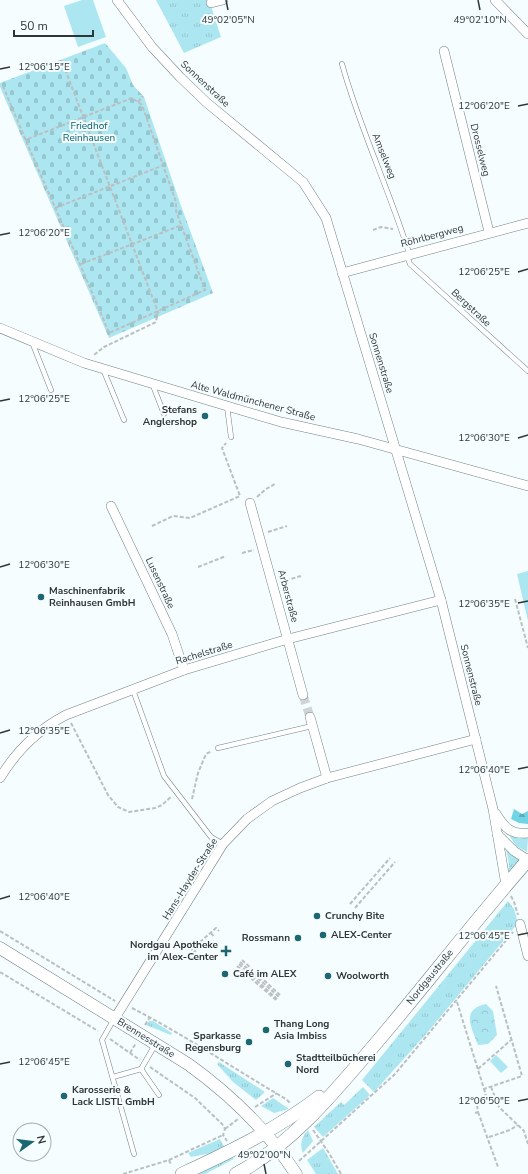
<svg xmlns="http://www.w3.org/2000/svg" width="528" height="1174" font-family="'Nunito Sans',sans-serif">
	<style>
		.grass { fill: url(#grass-tufts) }
		.forest { fill: url(#forest-firs) }
		.cemetery { fill: url(#cemetery-stones) }
		.park { fill: url(#park-crowns) }
		.pitch { fill: #ace7f1 }
		.lines { fill: none; stroke-linecap: round; stroke-linejoin: round }
		.minor-tunnel { stroke: #ced5d6; stroke-width: 9; stroke-dasharray: 9 4.5; stroke-linecap: butt }
		.service-casing { stroke: #738285; stroke-width: 5.5 }
		.minor-casing { stroke: #738285; stroke-width: 10 }
		.tertiary-casing { stroke: #738285; stroke-width: 13 }
		.secondary-casing { stroke: #738285; stroke-width: 14 }
		.path { stroke: #bac0c2; stroke-width: 2; stroke-dasharray: 4 2; stroke-linecap: butt }
		.service { stroke: #fff; stroke-width: 4.5 }
		.minor { stroke: #fff; stroke-width: 9 }
		.tertiary { stroke: #fff; stroke-width: 12 }
		.secondary { stroke: #fff; stroke-width: 13 }
		.ticks { fill: none; stroke: #303638; stroke-width: 1.5 }
		.poi-dot { fill: #1c6772; stroke: #f6fdfe; stroke-width: 1.5 }
		.labels { text-anchor: middle; dominant-baseline: central; stroke-width: 4; stroke-linejoin: round; paint-order: stroke }
		.street-label { font-size: 10px; fill: #303638; stroke: #f6fdfe }
		.park-label { font-size: 10px; fill: #07606b; stroke: #f6fdfe }
		.poi-label { font-size: 10px; font-weight: bold; fill: #303638; stroke: #f6fdfe; text-anchor: start }
		.ticks-label { font-size: 10px; text-anchor: middle; fill: #303638; stroke: #f6fdfe; stroke-width: 4; stroke-linejoin: round; paint-order: stroke }
	</style>
	<defs>
		<pattern id="grass-tufts" width="24" height="20" patternUnits="userSpaceOnUse"><rect width="24" height="20" fill="#ace7f1"/><path d="M3 7l-1-3M5 7V3M7 7l1-3M15 17l-1-3M17 17v-4M19 17l1-3" fill="none" stroke="#94c7cf"/></pattern>
		<pattern id="forest-firs" width="22" height="20" patternUnits="userSpaceOnUse"><rect width="22" height="20" fill="#71d4e5"/><path d="M5 1l3.5 6h-7zM16 11l3.5 6h-7z" fill="#5dadbb"/></pattern>
		<pattern id="cemetery-stones" width="16" height="16" patternUnits="userSpaceOnUse"><rect width="16" height="16" fill="#ace7f1"/><path d="M2 7V4a2 2 0 0 1 4 0v3zM10 15v-3a2 2 0 0 1 4 0v3z" fill="#94c7cf"/></pattern>
		<pattern id="park-crowns" width="20" height="18" patternUnits="userSpaceOnUse"><rect width="20" height="18" fill="#ace7f1"/><path d="M2 6a3 3 0 1 1 6 0M12 15a3 3 0 1 1 6 0" fill="none" stroke="#94c7cf"/></pattern>
	</defs>
	<rect width="100%" height="100%" fill="#f6fdfe"/>
	<g class="grass">
		<polygon points="156,0 209,0 221,37 184,53"/>
		<polygon points="507,832 514,836 528,838 527,852 516,846"/>
		<polygon points="506,849 521,860 508,874 509,864"/>
		<polygon points="508,901 514,909 518,923 427,1033 374,1092 362,1080"/>
		<polygon points="149,1021 153,1021 172,1033 171,1035 146,1025"/>
		<polygon points="219,1062 265,1092 256,1100 233,1082 217,1064"/>
		<polygon points="363,1087 370,1095 323,1137 314,1127 341,1102 344,1105"/>
		<polygon points="273,1098 289,1109 274,1113 261,1106"/>
		<path d="M308 1130 313 1141 303 1153C299 1144 302 1137 308 1130Z"/>
		<polygon points="220,1139 224,1147 212,1153 191,1157 188,1153"/>
		<polygon points="323,1148 338,1174 316,1174 307,1160"/>
		<polygon points="232,1157 234,1159 205,1174 194,1174"/>
	</g>
	<polygon class="forest" points="514,809 522,814 528,811 528,824 519,823 511,819"/>
	<polygon class="cemetery" points="105,43 126,68 133,85 144,97 180,203 213,293 109,338 0,87 0,83"/>
	<path class="park" d="M486 1004 493 1011 497 1035 488 1044 478 1045C472 1029 460 1009 486 1004Z"/>
	<g class="pitch">
		<polygon points="82,0 93,0 106,37 78,47 64,6"/>
		<polygon points="528,571 528,621 517,574"/>
		<polygon points="496,1055 508,1067 501,1073 490,1061"/>
	</g>
	<g class="lines">
		<polyline class="minor-tunnel" points="303,695 310,717"/>
		<g class="service-casing">
			<g id="service">
				<path d="M342 64C360 129 389 189 409 253"/>
				<polyline points="407,256 410,264 528,371"/>
				<polyline points="32,342 51,390"/>
				<polyline points="103,369 124,420"/>
				<polyline points="152,383 164,414"/>
				<polyline points="227,406 231,437"/>
				<polyline points="133,690 164,776 211,837 223,844"/>
				<polyline points="218,748 312,726"/>
				<polyline points="114,1019 102,1040 134,1154"/>
				<polyline points="141,1069 159,1095"/>
				<polyline points="113,1077 141,1069 155,1045"/>
			</g>
		</g>
		<g class="minor-casing">
			<g id="minor">
				<polyline points="117,0 152,47 180,77 206,102 303,182 326,218 441,600 493,809 506,885"/>
				<polyline points="495,0 528,34"/>
				<polyline points="211,3 223,0"/>
				<polyline points="444,51 489,232"/>
				<polyline points="342,273 528,223"/>
				<polyline points="0,328 84,363 227,406 281,422 358,439 528,486"/>
				<polyline points="250,503 303,695"/>
				<polyline points="111,506 172,634 184,670"/>
				<polyline points="310,717 327,778"/>
				<path d="M0 778C17 750 37 730 66 715L184 670 288 639 441 600"/>
				<path d="M496 814C505 828 511 835 528 833"/>
				<polyline points="497,834 514,851 528,860"/>
				<polyline points="520,924 528,956"/>
				<polyline points="115,1018 223,844 247,819 272,801 300,788 327,778 476,739"/>
			</g>
		</g>
		<g class="tertiary-casing">
			<path id="tertiary" d="M0 948 188 1064C231 1095 267 1129 296 1174"/>
		</g>
		<g class="secondary-casing">
			<g id="secondary">
				<path d="M182 1174C230 1152 277 1129 319 1097"/>
				<path d="M236 1174C293 1144 336 1090 377 1042 428 982 476 919 528 860"/>
			</g>
		</g>
		<g class="path">
			<polyline points="63,64 158,312 156,322 104,347 94,355"/>
			<path d="M3 86C37 169 75 250 109 333L205 290 176 211V202L142 105 132 98 25 140"/>
			<polyline points="138,102 143,96"/>
			<polyline points="55,208 164,165"/>
			<polyline points="373,230 381,227 393,229"/>
			<polyline points="81,264 182,225"/>
			<polyline points="257,497 266,489 275,484"/>
			<polyline points="152,526 173,516 190,518 240,496 222,448 226,443"/>
			<polyline points="268,532 287,526"/>
			<polyline points="242,553 254,550"/>
			<polyline points="198,567 226,556"/>
			<polyline points="280,582 301,576"/>
			<polyline points="515,599 528,648"/>
			<polyline points="71,723 108,795 118,807 129,812 155,808 162,805 172,796"/>
			<polyline points="192,799 198,773 206,754 212,751"/>
			<polyline points="511,896 514,902 518,915"/>
			<polyline points="350,904 390,858"/>
			<polyline points="355,908 395,862"/>
			<polyline points="0,931 115,1001"/>
			<polyline points="211,933 214,937"/>
			<polyline points="191,950 216,928 219,931"/>
			<polyline points="193,953 199,947 201,949"/>
			<polyline points="242,960 280,995"/>
			<polyline points="240,962 279,997"/>
			<polyline points="239,964 277,999"/>
			<polyline points="237,966 276,1000"/>
			<polyline points="0,972 98,1031"/>
			<polyline points="457,1002 484,1089 522,1076 496,986"/>
			<path d="M132 1008C185 1035 234 1069 286 1099L291 1104"/>
			<polyline points="145,1025 150,1017"/>
			<polyline points="110,1039 140,1060"/>
			<polyline points="130,1053 136,1043"/>
			<polyline points="150,1067 195,1098 222,1124 225,1129 223,1135 227,1141"/>
			<polyline points="478,1069 511,1040"/>
			<polyline points="491,1087 499,1107 524,1131 528,1144"/>
			<polyline points="255,1107 277,1093"/>
			<polyline points="478,1112 498,1167"/>
			<polyline points="475,1113 478,1112 476,1099 486,1095 484,1089"/>
			<polyline points="225,1129 238,1119"/>
			<polyline points="313,1130 329,1153 341,1174"/>
			<polyline points="489,1137 510,1130 518,1125"/>
			<polyline points="169,1160 171,1165"/>
			<polyline points="299,1161 395,1074 513,932"/>
			<polyline points="123,1174 169,1160 223,1135"/>
		</g>
		<use href="#service" class="service"/>
		<use href="#minor" class="minor"/>
		<use href="#tertiary" class="tertiary"/>
		<use href="#secondary" class="secondary"/>
	</g>
	<path class="ticks" d="M226 0 228 10M478 0 480 10M0 69 10 67M518 106 528 104M0 235 10 233M518 272 528 269M0 401 10 399M518 438 528 435M0 567 10 564M518 603 528 601M0 733 10 730M518 769 528 767M0 899 10 896M518 935 528 933M0 1064 10 1062M518 1101 528 1099M264 1164 266 1174"/>
	<g class="poi-dot">
		<circle cx="205" cy="416" r="4"/>
		<circle cx="41" cy="597" r="4"/>
		<circle cx="317" cy="916" r="4"/>
		<circle cx="323" cy="935" r="4"/>
		<circle cx="298" cy="938" r="4"/>
		<path d="M224 945h4v4h4v4h-4v4h-4v-4h-4v-4h4z"/>
		<circle cx="225" cy="974" r="4"/>
		<circle cx="328" cy="976" r="4"/>
		<circle cx="266" cy="1030" r="4"/>
		<circle cx="249" cy="1042" r="4"/>
		<circle cx="288" cy="1064" r="4"/>
		<circle cx="64" cy="1096" r="4"/>
	</g>
	<g class="labels">
		<g class="street-label">
			<text transform="translate(205 84) rotate(43)">Sonnenstraße</text>
			<text transform="translate(480 150) rotate(76)">Drosselweg</text>
			<text transform="translate(384 156) rotate(68)">Amselweg</text>
			<text transform="translate(432 236) rotate(-15)">Röhrlbergweg</text>
			<text transform="translate(471 308) rotate(43)">Bergstraße</text>
			<text transform="translate(381 363) rotate(73)">Sonnenstraße</text>
			<text transform="translate(253 401) rotate(15)">Alte Waldmünchener Straße</text>
			<text transform="translate(160 583) rotate(65)">Lusenstraße</text>
			<text transform="translate(288 596) rotate(75)">Arberstraße</text>
			<text transform="translate(204 653) rotate(-17)">Rachelstraße</text>
			<text transform="translate(471 675) rotate(76)">Sonnenstraße</text>
			<text transform="translate(190 879) rotate(-58)">Hans-Hayder-Straße</text>
			<text transform="translate(430 977) rotate(-51)">Nordgaustraße</text>
			<text transform="translate(146 1038) rotate(32)">Brennesstraße</text>
		</g>
		<g class="park-label">
			<text x="89" y="126">Friedhof<tspan x="89" dy="12">Reinhausen</tspan></text>
		</g>
		<g class="poi-label">
			<text x="197" y="410" text-anchor="end">Stefans<tspan x="197" dy="12">Anglershop</tspan></text>
			<text x="49" y="591">Maschinenfabrik<tspan x="49" dy="12">Reinhausen GmbH</tspan></text>
			<text x="325" y="916">Crunchy Bite</text>
			<text x="331" y="935">ALEX-Center</text>
			<text x="290" y="938" text-anchor="end">Rossmann</text>
			<text x="218" y="945" text-anchor="end">Nordgau Apotheke<tspan x="218" dy="12">im Alex-Center</tspan></text>
			<text x="233" y="974">Café im ALEX</text>
			<text x="336" y="976">Woolworth</text>
			<text x="274" y="1024">Thang Long<tspan x="274" dy="12">Asia Imbiss</tspan></text>
			<text x="241" y="1036" text-anchor="end">Sparkasse<tspan x="241" dy="12">Regensburg</tspan></text>
			<text x="296" y="1058">Stadtteilbücherei<tspan x="296" dy="12">Nord</tspan></text>
			<text x="72" y="1090">Karosserie &amp;<tspan x="72" dy="12">Lack LISTL GmbH</tspan></text>
		</g>
	</g>
	<g class="ticks-label">
		<text x="228" y="23">49°02'05"N</text>
		<text x="480" y="23">49°02'10"N</text>
		<text x="44" y="70">12°06'15"E</text>
		<text x="484" y="109">12°06'20"E</text>
		<text x="44" y="236">12°06'20"E</text>
		<text x="484" y="275">12°06'25"E</text>
		<text x="44" y="402">12°06'25"E</text>
		<text x="484" y="441">12°06'30"E</text>
		<text x="44" y="568">12°06'30"E</text>
		<text x="484" y="607">12°06'35"E</text>
		<text x="44" y="734">12°06'35"E</text>
		<text x="484" y="773">12°06'40"E</text>
		<text x="44" y="900">12°06'40"E</text>
		<text x="484" y="939">12°06'45"E</text>
		<text x="44" y="1065">12°06'45"E</text>
		<text x="484" y="1104">12°06'50"E</text>
		<text x="264" y="1158">49°02'00"N</text>
	</g>
	<g transform="translate(32 1142) rotate(76)"><circle r="19" fill="#f6fdfe" stroke="#a7adaf"/>
	<path d="M0-3L7 15L0 10L-7 15Z" fill="#1c6772"/>
	<text y="-6" font-size="11" font-weight="bold" text-anchor="middle" fill="#303638">N</text>
	</g>
	<path d="M14 30v6h79v-6" fill="none" stroke="#303638" stroke-width="2"/>
	<text x="20" y="30" font-size="12" fill="#303638" stroke="#f6fdfe" stroke-width="3" paint-order="stroke">50 m</text>
</svg>
